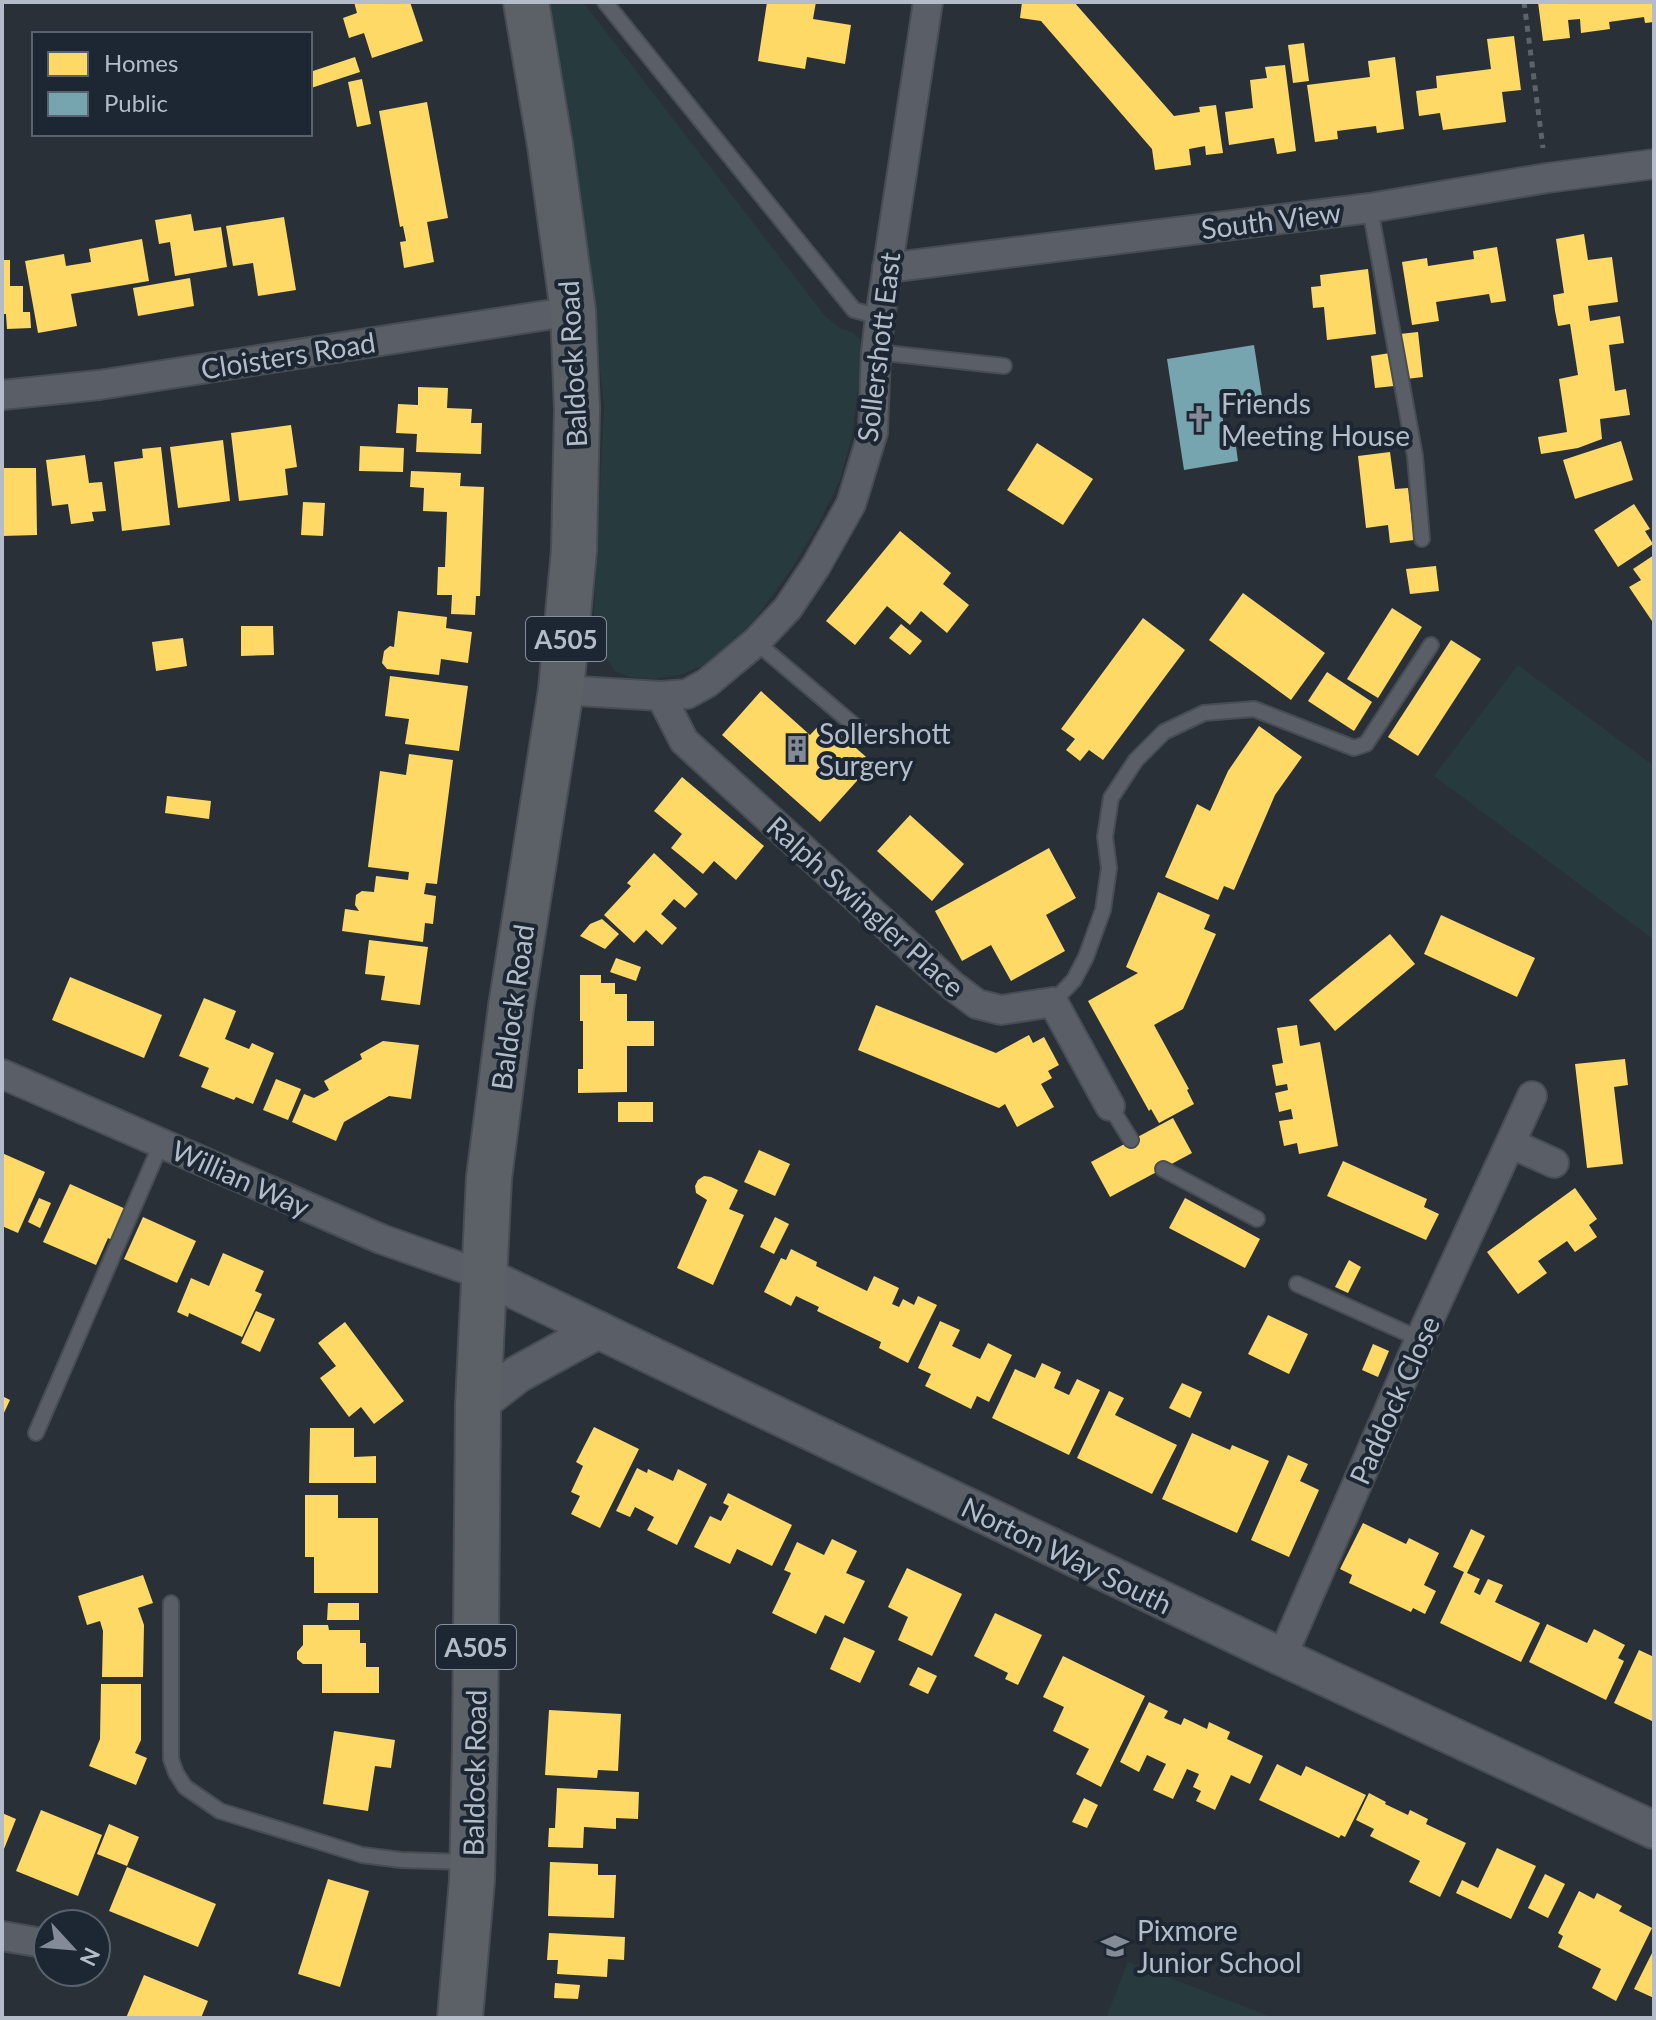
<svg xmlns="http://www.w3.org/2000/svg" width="1656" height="2020" font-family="Lato,sans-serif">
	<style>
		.green { fill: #273a3e }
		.homes { fill: #ffd966 }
		.public { fill: #76a5af }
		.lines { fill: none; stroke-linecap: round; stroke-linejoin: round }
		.service-casing { stroke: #484c53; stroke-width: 18 }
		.minor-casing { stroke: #484c53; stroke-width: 32 }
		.tertiary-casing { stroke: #484c53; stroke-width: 40 }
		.primary-casing { stroke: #484c55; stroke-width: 48 }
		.path { stroke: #5d636a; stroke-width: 5; stroke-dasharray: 6 6; stroke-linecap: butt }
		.service { stroke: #5a5e66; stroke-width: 14 }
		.minor { stroke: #5a5e66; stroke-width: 28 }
		.tertiary { stroke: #5a5e66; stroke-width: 36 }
		.primary { stroke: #5c6168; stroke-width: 44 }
		.labels { text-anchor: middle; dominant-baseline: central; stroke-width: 8; stroke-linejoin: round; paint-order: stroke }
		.shield { fill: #1d2633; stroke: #878f9c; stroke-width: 2 }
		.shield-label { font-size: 26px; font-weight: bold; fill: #b4bcc9 }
		.street-label { font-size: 28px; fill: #b4bcc9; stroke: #1d2633 }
		.poi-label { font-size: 28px; fill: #b4bcc9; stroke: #1d2633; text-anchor: start }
	</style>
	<rect width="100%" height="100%" fill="#2a3038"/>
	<g class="green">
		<polygon points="550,2 583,2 825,316 840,328 854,333 860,340 862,354 852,437 840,480 819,523 792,568 756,618 724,652 704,665 680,675 652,679 630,677 615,671 601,650 594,637 594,608 604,406 582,207"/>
		<polygon points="1518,665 1654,766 1654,940 1434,776"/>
		<polygon points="1128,1962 1274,2018 1106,2018"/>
	</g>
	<g class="homes">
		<polygon points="354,2 410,2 423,41 372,58 364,33 349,38 343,18 357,13"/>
		<polygon points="767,2 816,2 813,19 851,25 845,64 807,57 805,69 758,61"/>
		<polygon points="1022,2 1074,2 1174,116 1200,112 1199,107 1216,105 1223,153 1206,155 1205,146 1189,149 1191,165 1155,170 1152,149 1041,21 1020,18"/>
		<polygon points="1538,2 1654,2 1654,22 1645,23 1644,17 1609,22 1610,29 1581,33 1580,19 1568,20 1570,38 1543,41"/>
		<polygon points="1514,36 1521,90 1502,92 1506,122 1443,130 1440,113 1419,116 1416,91 1437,88 1436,76 1491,69 1487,39"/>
		<polygon points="1304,43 1309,81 1293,83 1288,45"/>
		<polygon points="355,57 360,72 311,88 310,72"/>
		<polygon points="1395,57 1404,129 1377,133 1376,126 1337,131 1338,139 1315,142 1307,85 1370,77 1368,61"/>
		<polygon points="1285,65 1296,151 1277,154 1274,138 1229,145 1225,112 1253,108 1250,80 1267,78 1265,67"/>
		<polygon points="362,79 371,124 357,127 348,82"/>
		<polygon points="427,102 448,218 427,222 434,262 404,268 400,242 406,241 403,226 400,227 379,111"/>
		<polygon points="191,214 194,231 221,227 227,267 175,276 170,242 159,244 155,220"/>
		<polygon points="284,217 296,290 258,296 253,263 233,266 226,226"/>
		<polygon points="1584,234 1588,260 1612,257 1618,302 1588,306 1590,321 1620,316 1624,343 1609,345 1615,391 1626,389 1630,415 1600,419 1602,439 1578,448 1541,454 1538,437 1567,432 1559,379 1578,375 1570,324 1558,326 1555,311 1553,295 1564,293 1556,239"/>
		<polygon points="142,239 149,281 71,294 77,326 38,333 25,261 64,254 66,266 91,262 89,249"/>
		<polygon points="1497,247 1506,301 1491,303 1489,294 1436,302 1439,321 1412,325 1402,262 1427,258 1428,266 1474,259 1473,251"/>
		<polygon points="2,260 10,260 10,286 23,286 23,312 30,312 31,328 7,329 6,314 2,314"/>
		<polygon points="1368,269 1376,334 1327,340 1324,307 1313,308 1311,287 1321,286 1320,275"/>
		<polygon points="190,278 194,306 138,316 133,288"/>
		<polygon points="1418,332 1423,377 1406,379 1400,334"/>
		<polygon points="1390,353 1394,386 1375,388 1371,356"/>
		<polygon points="418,387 448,388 447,408 472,409 471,423 482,423 481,454 416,452 417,434 396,433 398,404 418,405"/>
		<polygon points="291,425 297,467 285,469 288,495 239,501 231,433"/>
		<polygon points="223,440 230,501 178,508 170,447"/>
		<polygon points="1621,441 1633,480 1575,499 1563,460"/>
		<polygon points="1037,443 1093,479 1063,525 1007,490"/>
		<polygon points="360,446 404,448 403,472 359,471"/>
		<polygon points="161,447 170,525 122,531 114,462 143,458 142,449"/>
		<polygon points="1390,452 1395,489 1408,488 1414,540 1390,543 1388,525 1366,528 1358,456"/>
		<polygon points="85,455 89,483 102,482 106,511 92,512 94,521 71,524 68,504 52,506 46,460"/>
		<polygon points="2,468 36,468 37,535 2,536"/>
		<polygon points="411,471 461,473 460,486 484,487 480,596 476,596 475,615 451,614 452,595 437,595 438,567 445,567 447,512 423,511 424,488 410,487"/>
		<polygon points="303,502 325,503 323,536 301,535"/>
		<polygon points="1634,504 1650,529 1645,531 1653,544 1618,567 1594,530"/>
		<polygon points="900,531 951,573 943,584 969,605 947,633 921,611 910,625 887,606 855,645 826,621"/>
		<polygon points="1654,555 1654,624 1629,587 1641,580 1633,569"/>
		<polygon points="1436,566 1439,591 1410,594 1406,569"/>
		<polygon points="1243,593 1325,653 1291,700 1209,640"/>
		<polygon points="1392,608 1422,627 1378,698 1347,679"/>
		<polygon points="398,611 447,617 446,628 472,632 468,663 441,659 439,675 387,669 382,663 384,651 390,646 394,647"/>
		<polygon points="1143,618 1185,650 1103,760 1089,750 1080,761 1066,750 1075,739 1061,729"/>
		<polygon points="901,624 922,641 910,655 889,638"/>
		<polygon points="241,626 273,626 274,655 241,656"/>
		<polygon points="183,638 187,666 156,671 152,642"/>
		<polygon points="1451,640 1481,659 1418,756 1388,737"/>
		<polygon points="1327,672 1372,702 1354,731 1308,701"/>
		<polygon points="390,676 468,686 459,751 405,744 409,719 385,716"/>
		<polygon points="761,691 810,735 824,720 873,763 820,822 722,735"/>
		<polygon points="1259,726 1302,757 1275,795 1234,890 1224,886 1218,900 1165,877 1197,804 1210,811 1228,771"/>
		<polygon points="409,754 453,760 437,884 426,883 424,894 436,896 433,924 425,923 423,942 342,931 345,909 359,911 355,905 356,895 362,891 374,892 376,876 408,880 409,872 368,867 380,771 406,775"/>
		<polygon points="682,777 764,846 736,880 714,861 703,874 671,848 682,834 654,811"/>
		<polygon points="167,796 211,801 209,819 165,813"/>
		<polygon points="910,815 964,864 932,901 877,851"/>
		<polygon points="1049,848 1076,898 1046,915 1065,951 1011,981 991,945 962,961 935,911"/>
		<polygon points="654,853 698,894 685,908 674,899 661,914 677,928 662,945 646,930 634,943 604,915 631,886 627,883"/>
		<polygon points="1158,892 1210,915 1204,929 1216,934 1183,1009 1154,1025 1189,1089 1187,1090 1194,1104 1159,1123 1151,1109 1149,1111 1088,1001 1138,973 1126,967"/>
		<polygon points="1441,915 1535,958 1517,997 1424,954"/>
		<polygon points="602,919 619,934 605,949 580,936 590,924"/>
		<polygon points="1390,934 1415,964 1335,1031 1309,1000"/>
		<polygon points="369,940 428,947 420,1005 381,1000 385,976 365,974"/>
		<polygon points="616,958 641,967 636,981 610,972"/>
		<polygon points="580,975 601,975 601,983 615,983 615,994 627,994 627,1021 654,1021 654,1046 627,1046 627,1092 578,1093 578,1069 583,1069 583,1021 580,1021"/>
		<polygon points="70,977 162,1015 144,1058 52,1020"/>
		<polygon points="204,998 236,1011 225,1039 249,1049 252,1043 274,1053 253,1104 236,1097 234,1100 201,1087 209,1068 179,1056"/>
		<polygon points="876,1005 996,1053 1029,1035 1033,1043 1044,1037 1059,1065 1048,1071 1052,1078 1041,1084 1054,1107 1017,1127 1005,1104 999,1108 858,1050"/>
		<polygon points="1297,1025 1300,1046 1320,1042 1338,1146 1299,1154 1297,1143 1284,1146 1279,1121 1293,1119 1291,1109 1279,1112 1275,1093 1288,1090 1287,1084 1276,1086 1272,1065 1283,1063 1277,1028"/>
		<polygon points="383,1041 419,1045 411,1099 389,1096 344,1122 336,1141 292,1122 304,1094 314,1098 329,1090 324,1081 362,1059 360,1054"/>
		<polygon points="1625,1059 1628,1085 1614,1087 1623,1164 1587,1168 1575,1064"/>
		<polygon points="276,1079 301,1089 288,1120 263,1110"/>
		<rect x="618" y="1102" width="35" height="20"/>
		<polygon points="1173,1118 1192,1153 1110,1197 1091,1162"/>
		<polygon points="759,1150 790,1164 775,1196 744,1182"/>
		<polygon points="2,1153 45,1172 18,1233 2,1226"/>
		<polygon points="1343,1161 1427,1199 1424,1207 1439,1214 1426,1240 1327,1196"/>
		<polygon points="704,1176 711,1177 738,1190 729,1209 744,1215 713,1285 677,1268 707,1200 696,1193 695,1186 698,1180"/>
		<polygon points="70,1184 128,1210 114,1241 108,1238 96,1265 43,1242"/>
		<polygon points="1575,1188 1597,1219 1589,1225 1597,1237 1575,1252 1567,1241 1554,1250 1538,1261 1547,1273 1518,1294 1487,1252"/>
		<polygon points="39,1198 51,1203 40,1228 28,1222"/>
		<polygon points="1185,1198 1260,1239 1245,1268 1169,1228"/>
		<polygon points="143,1217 196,1241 177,1283 124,1259"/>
		<polygon points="775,1217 789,1224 774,1254 760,1247"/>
		<polygon points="791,1249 817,1262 816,1266 867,1291 874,1276 899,1288 892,1304 899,1307 903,1299 914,1305 918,1296 937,1305 908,1363 879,1348 881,1342 817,1311 819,1307 796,1296 791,1306 764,1292 781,1258 786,1260"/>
		<polygon points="223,1253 264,1271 255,1291 262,1294 242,1337 189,1313 188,1317 177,1312 191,1278 209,1286"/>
		<polygon points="1349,1260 1361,1267 1348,1293 1335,1287"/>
		<polygon points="256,1311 275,1319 260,1352 241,1343"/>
		<polygon points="1268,1315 1308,1334 1289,1374 1248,1354"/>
		<polygon points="940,1321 960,1330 952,1346 980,1359 988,1343 1012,1355 989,1402 977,1396 971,1409 925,1386 931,1374 918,1368"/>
		<polygon points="345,1322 404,1401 374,1424 361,1407 349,1417 320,1378 336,1366 318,1343"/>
		<polygon points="1373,1344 1389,1351 1378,1377 1362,1370"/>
		<polygon points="1042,1363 1061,1372 1054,1388 1069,1395 1077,1379 1100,1390 1069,1455 992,1418 1015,1369 1035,1378"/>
		<polygon points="1182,1383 1202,1392 1190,1418 1169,1408"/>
		<polygon points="1109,1391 1124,1398 1115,1415 1177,1445 1152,1494 1077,1458"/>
		<polygon points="2,1396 10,1400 2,1417"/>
		<polygon points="594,1427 639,1449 600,1528 571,1514 580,1496 571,1492 583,1466 576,1462"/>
		<polygon points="310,1428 354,1428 354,1457 376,1456 376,1483 309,1483"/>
		<polygon points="1192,1433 1230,1450 1232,1445 1269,1461 1237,1533 1162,1499"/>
		<polygon points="1288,1455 1308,1464 1300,1481 1319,1490 1289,1557 1251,1540"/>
		<polygon points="637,1468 647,1473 648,1469 673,1481 678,1469 707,1484 677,1545 647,1530 654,1517 635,1507 630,1517 616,1511"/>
		<polygon points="728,1493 792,1525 772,1566 737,1549 730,1564 694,1547 710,1516 721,1521 729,1506 723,1503"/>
		<polygon points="305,1495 338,1495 338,1518 378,1518 378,1593 314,1593 314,1557 305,1557"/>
		<polygon points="1363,1523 1406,1544 1409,1538 1439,1553 1424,1585 1436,1591 1425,1614 1413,1608 1411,1612 1349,1583 1352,1575 1340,1569"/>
		<polygon points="1471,1529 1485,1536 1467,1573 1480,1579 1474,1592 1480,1595 1488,1579 1503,1585 1495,1602 1540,1623 1521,1662 1440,1623 1464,1572 1453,1567"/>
		<polygon points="832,1539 857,1551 846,1573 865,1581 844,1624 825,1615 816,1634 772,1613 791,1573 784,1570 797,1542 824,1555"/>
		<polygon points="907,1568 962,1594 932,1656 898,1640 908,1617 888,1607"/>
		<polygon points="143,1575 153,1603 138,1608 144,1625 143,1677 102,1677 103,1631 100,1621 87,1625 78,1596"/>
		<polygon points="328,1603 359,1603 359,1620 327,1620"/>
		<polygon points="995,1613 1042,1635 1018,1685 1005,1679 1008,1673 974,1656"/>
		<polygon points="1547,1624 1587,1643 1594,1629 1625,1645 1618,1658 1624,1661 1606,1700 1529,1662"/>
		<polygon points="303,1625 328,1625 329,1630 360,1630 360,1643 366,1643 366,1667 379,1667 379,1693 322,1693 322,1664 303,1664 297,1659 297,1652 303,1645"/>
		<polygon points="844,1637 875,1651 860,1683 830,1669"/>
		<polygon points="1639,1650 1654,1657 1654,1722 1614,1703"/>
		<polygon points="1063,1656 1145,1696 1101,1787 1076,1774 1089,1749 1053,1731 1064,1707 1043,1697"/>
		<polygon points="918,1667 937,1676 928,1694 909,1685"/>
		<polygon points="101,1684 141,1684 141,1740 135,1753 147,1758 136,1785 89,1766 100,1739"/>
		<polygon points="1149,1702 1168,1711 1164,1718 1181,1725 1184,1718 1207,1729 1209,1722 1230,1732 1227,1739 1263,1756 1250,1784 1231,1775 1215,1810 1196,1801 1201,1791 1193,1787 1199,1774 1187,1769 1173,1799 1153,1790 1166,1764 1147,1755 1139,1772 1120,1762"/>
		<polygon points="549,1710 621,1714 618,1771 598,1770 597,1778 545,1775"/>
		<polygon points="334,1731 395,1740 391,1768 375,1766 368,1811 323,1804"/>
		<polygon points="1277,1764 1301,1776 1306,1766 1366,1795 1345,1837 1341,1835 1339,1838 1259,1800"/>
		<polygon points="557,1788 639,1792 638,1819 616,1818 616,1829 584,1827 583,1848 548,1847 549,1828 555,1828"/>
		<polygon points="1369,1793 1386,1802 1385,1804 1408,1815 1410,1810 1428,1819 1426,1824 1466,1843 1440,1897 1409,1882 1420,1861 1370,1836 1374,1829 1356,1820"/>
		<polygon points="1084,1798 1098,1805 1087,1828 1072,1822"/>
		<polygon points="41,1810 102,1835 78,1896 16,1871"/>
		<polygon points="2,1813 16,1819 2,1854"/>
		<polygon points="109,1824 139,1837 127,1866 97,1854"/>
		<polygon points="1497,1848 1536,1866 1511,1919 1456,1893 1462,1880 1478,1888"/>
		<polygon points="550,1862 598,1864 598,1875 616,1875 614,1918 548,1916"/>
		<polygon points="127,1867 216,1904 198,1947 109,1911"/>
		<polygon points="1545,1874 1565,1884 1548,1918 1528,1908"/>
		<polygon points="328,1879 369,1891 340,1987 298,1974"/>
		<polygon points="1579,1891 1594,1899 1597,1893 1622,1906 1619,1911 1652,1928 1616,2001 1592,1988 1601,1969 1558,1947 1563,1936 1558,1933"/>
		<polygon points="549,1933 625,1937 624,1960 608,1959 607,1977 557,1974 558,1960 547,1960"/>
		<polygon points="1654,1949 1654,1998 1634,1989"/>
		<polygon points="144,1975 208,2001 201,2018 126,2018"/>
		<polygon points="555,1983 580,1985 578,1999 554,1998"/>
	</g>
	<polygon class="public" points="1254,345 1263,403 1243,406 1240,391 1219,395 1225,433 1234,432 1238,461 1184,470 1167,359"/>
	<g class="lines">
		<g class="service-casing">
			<g id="service">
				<polyline points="605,2 854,310 880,317"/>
				<polyline points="1370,208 1415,456 1422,539"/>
				<polyline points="876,352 1004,366"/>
				<polyline points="756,642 868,737"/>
				<polyline points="1053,1002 1074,980 1086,957 1103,910 1109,868 1105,837 1111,798 1136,760 1164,732 1204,713 1254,709 1354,748 1366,744 1431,645"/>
				<polyline points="1110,1106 1131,1140"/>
				<polyline points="1163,1169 1257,1219"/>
				<polyline points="1297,1284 1420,1339"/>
				<polyline points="36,1433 161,1144"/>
				<polyline points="171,1603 171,1759 176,1773 185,1787 220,1811 362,1855 401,1860 466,1862"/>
			</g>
		</g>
		<g class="minor-casing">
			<g id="minor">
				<polyline points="887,268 1370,208 1547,178 1654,164"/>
				<polyline points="2,395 99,385 573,311"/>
				<polyline points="561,690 661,696 687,694 707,683 756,642 788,608 816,566 851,504 873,432 876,352 880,317 928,2"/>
				<polyline points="661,696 684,741 953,986 977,1004 1001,1010 1053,1002 1110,1106"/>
				<polyline points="2,1074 381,1239 483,1275"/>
				<polyline points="1512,1144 1554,1163"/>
				<polyline points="1282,1657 1420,1339 1532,1096"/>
				<polyline points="2,1936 48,1944"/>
			</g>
		</g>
		<g class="tertiary-casing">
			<g id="tertiary">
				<polyline points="483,1275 1282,1657 1654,1830"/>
				<polyline points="478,1405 518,1374 598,1330"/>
			</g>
		</g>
		<g class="primary-casing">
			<polyline id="primary" points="460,2018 472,1880 475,1749 478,1405 489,1178 511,1007 561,690 574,550 577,409 573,311 550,145 526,2"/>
		</g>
		<polyline class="path" points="1524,2 1543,148"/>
		<use href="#service" class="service"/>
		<use href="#minor" class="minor"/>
		<use href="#tertiary" class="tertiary"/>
		<use href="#primary" class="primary"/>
	</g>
	<defs>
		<g id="church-bare" transform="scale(2.16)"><path d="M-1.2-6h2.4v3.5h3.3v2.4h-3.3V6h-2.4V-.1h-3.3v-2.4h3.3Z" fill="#848b96" stroke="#1d2633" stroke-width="2.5" paint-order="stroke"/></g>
		<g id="building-bare" transform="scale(2.16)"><path d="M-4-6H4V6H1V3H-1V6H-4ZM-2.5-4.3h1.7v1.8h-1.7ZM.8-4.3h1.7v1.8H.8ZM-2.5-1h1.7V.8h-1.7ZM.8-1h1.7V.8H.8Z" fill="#848b96" stroke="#1d2633" stroke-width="2.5" paint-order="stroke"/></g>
		<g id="school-bare" transform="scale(2.16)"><path d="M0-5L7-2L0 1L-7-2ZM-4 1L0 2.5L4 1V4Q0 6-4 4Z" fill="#848b96" stroke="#1d2633" stroke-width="2.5" paint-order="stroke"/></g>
	</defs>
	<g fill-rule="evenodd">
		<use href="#church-bare" x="1199" y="419"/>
		<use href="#building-bare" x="797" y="749"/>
		<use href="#school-bare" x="1115" y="1946"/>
	</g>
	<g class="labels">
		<g class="shield">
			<rect x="526" y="617" width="80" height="44" rx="6"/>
			<rect x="436" y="1625" width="80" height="44" rx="6"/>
		</g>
		<g class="shield-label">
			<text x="566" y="639">A505</text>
			<text x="476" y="1647">A505</text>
		</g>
		<g class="street-label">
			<text transform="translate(1271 220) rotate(-7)">South View</text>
			<text transform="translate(878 347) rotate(-83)">Sollershott East</text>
			<text transform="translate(288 355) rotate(-9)">Cloisters Road</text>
			<text transform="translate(572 364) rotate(-93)">Baldock Road</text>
			<text transform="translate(866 906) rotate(42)">Ralph Swingler Place</text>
			<text transform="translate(512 1007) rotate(-82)">Baldock Road</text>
			<text transform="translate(241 1178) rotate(24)">Willian Way</text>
			<text transform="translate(1394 1400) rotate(-66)">Paddock Close</text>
			<text transform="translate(1067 1555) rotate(26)">Norton Way South</text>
			<text transform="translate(474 1773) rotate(-89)">Baldock Road</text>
		</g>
		<g class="poi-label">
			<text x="1221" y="403">Friends<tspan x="1221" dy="32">Meeting House</tspan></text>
			<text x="819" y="733">Sollershott<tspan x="819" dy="32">Surgery</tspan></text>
			<text x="1137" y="1930">Pixmore<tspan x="1137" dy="32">Junior School</tspan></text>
		</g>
	</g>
	<rect width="1656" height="2020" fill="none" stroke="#b4bcc9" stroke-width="8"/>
	<rect x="32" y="32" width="280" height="104" fill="#1d2633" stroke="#59626f" stroke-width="2"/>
	<rect x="48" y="52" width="40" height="24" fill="#ffd966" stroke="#59626f" stroke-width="2"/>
	<text x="104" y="72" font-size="24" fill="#b4bcc9">Homes</text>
	<rect x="48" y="92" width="40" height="24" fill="#76a5af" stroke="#59626f" stroke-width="2"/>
	<text x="104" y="112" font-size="24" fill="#b4bcc9">Public</text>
	<g transform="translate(72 1948) rotate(116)"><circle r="38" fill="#1d2633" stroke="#59626f" stroke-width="2"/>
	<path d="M0-6L14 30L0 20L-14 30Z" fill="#848b96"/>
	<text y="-12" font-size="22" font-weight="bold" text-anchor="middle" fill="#b4bcc9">N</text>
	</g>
</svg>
